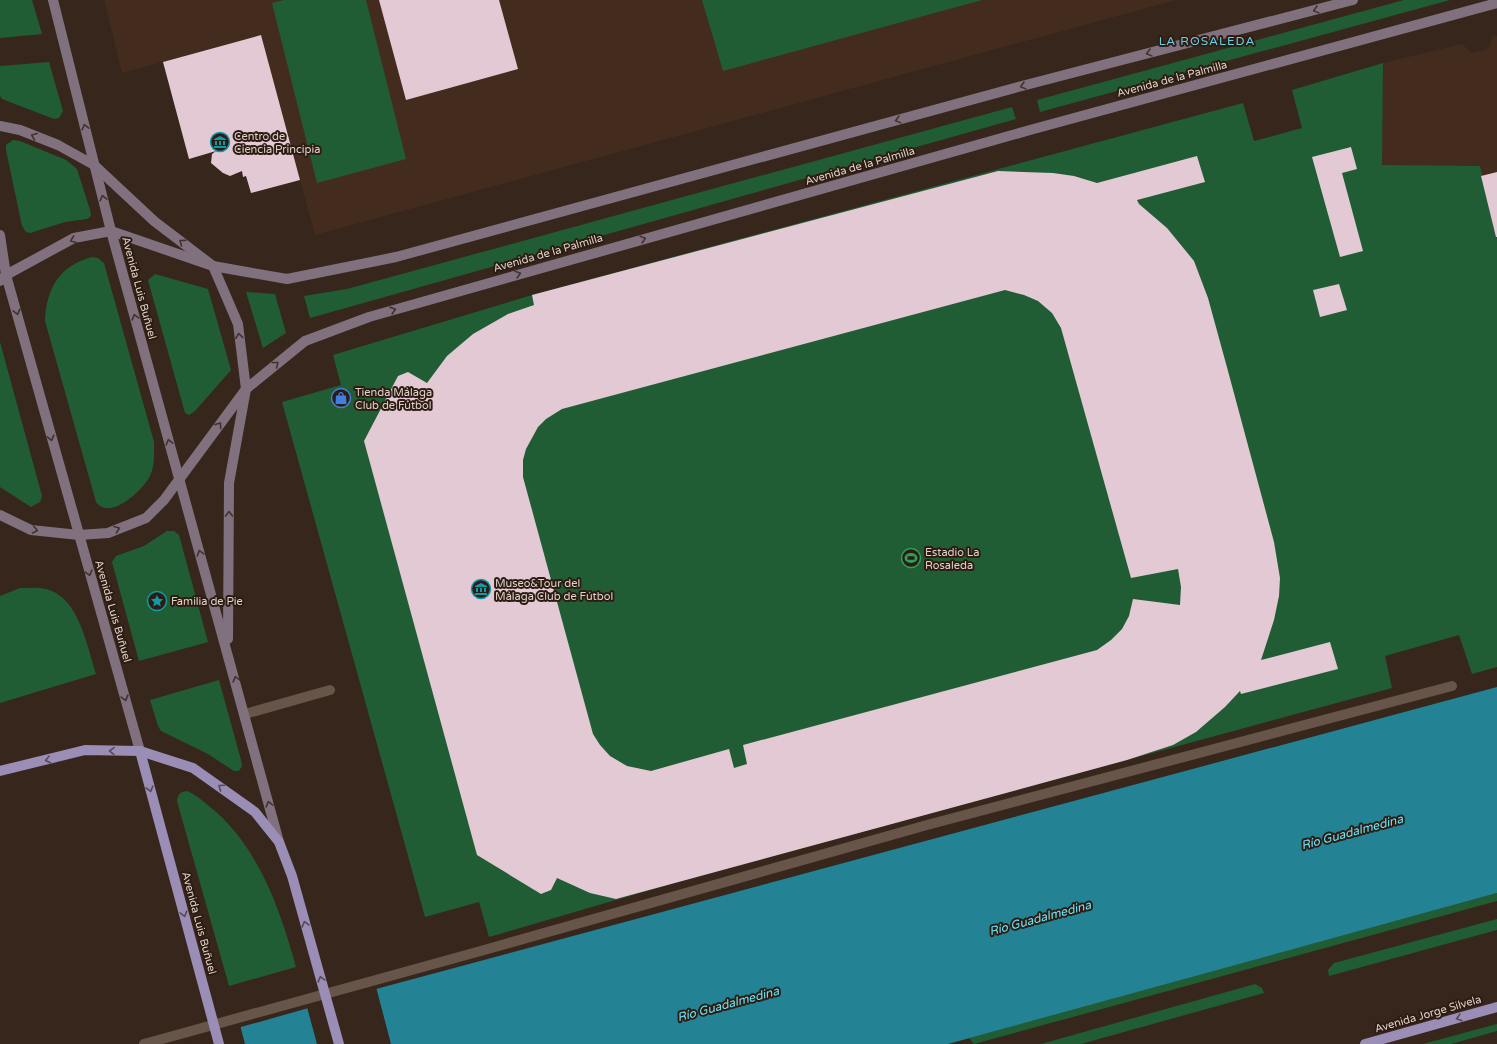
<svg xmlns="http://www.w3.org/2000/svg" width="1497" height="1044" font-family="'Varela Round',sans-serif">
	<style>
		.built { fill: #432c1e }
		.green { fill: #215d34 }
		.water { fill: #238293 }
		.pier { fill: #37261c }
		.building { fill: #e2c9d4; fill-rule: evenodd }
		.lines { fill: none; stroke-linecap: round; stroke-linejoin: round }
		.lane { stroke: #685549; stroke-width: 10 }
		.secondary { stroke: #81717f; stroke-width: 10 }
		.primary { stroke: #9a8db6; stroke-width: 10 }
		.oneway { stroke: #42312d }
		.oneway2 { stroke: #594954 }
		.labels { text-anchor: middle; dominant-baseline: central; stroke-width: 4; stroke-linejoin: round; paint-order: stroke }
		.street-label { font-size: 11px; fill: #dfd3cc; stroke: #2d1c12 }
		.poi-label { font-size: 11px; fill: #dfd3cc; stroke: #2d1c12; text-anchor: start }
		.neighbourhood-label { font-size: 12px; letter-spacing: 1px; fill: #6ad0e7; stroke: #2d1c12 }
		.water-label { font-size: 12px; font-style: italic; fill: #6fe6fd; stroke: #2d1c12 }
	</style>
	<rect width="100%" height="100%" fill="#37261c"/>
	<g class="built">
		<polygon points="104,0 1176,0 315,235 261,35 122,73"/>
		<polygon points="1497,36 1497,313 1380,322 1383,63 1462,44 1472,53 1480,51 1489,49 1492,37"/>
	</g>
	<g class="green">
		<polygon points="0,0 32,0 42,34 0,38"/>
		<polygon points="284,0 366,0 406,159 317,183 272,3"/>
		<polygon points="702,0 982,0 723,71"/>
		<polygon points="1404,0 1450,0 1040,112 1037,100"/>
		<polygon points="49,62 63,111 59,118 54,119 2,99 0,96 0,66"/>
		<polygon points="1383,63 1382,165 1480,166 1497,239 1497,667 1472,674 1459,635 1385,656 1392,688 681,881 489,937 479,902 425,917 282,402 341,385 333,355 532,295 1243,103 1254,141 1302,128 1292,90"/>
		<polygon points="1012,107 1016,119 310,318 304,296 347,289"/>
		<polygon points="13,140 20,141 66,160 77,169 90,210 91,216 87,219 65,222 30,233 26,232 22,226 6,150 6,145"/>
		<path d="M92 257 98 258 104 263 154 442C154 454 155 465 150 476 142 491 110 521 96 502L45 321C46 289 60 265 92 257Z"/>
		<polygon points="155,274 208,289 231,370 195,411 189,415 185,413 148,280"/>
		<polygon points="246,292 275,294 286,333 263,348"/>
		<polygon points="0,342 42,496 40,502 31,507 0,487"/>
		<polygon points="167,531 174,531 179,535 208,642 139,661 112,562 116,556 144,546"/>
		<path d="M20 588C28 588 38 587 46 589 79 597 87 646 96 674L0 703V596Z"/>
		<polygon points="219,680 241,760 242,766 239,771 234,771 208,754 161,731 158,726 150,700"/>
		<path d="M187 791C196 795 202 800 209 806 258 845 280 909 296 967L229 986 177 801C178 794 180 792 187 791Z"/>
		<polygon points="1497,893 1497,901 974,1044 969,1038"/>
		<polygon points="1497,919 1497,930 1329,976 1328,970 1334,963"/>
		<polygon points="1255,984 1262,988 1264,993 1081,1044 1041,1044"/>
		<polygon points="1497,1024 1497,1031 1451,1044 1423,1044"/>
	</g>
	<polygon class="water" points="1497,687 1497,893 948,1044 181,1044 376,989"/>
	<g class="pier">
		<polygon points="376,987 391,1044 317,1044 307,1007"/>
		<polygon points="240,1025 245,1044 179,1044 181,1042"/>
	</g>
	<g class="building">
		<polygon points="379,0 499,0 518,69 406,100"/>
		<polygon points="261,35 300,180 251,193 246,176 243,177 242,171 230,176 223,173 211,163 212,154 216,151 189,159 163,62"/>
		<polygon points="1351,147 1357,169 1342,173 1363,251 1340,257 1312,157"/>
		<path d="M1197 156 1205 182 1137 200 1139 204 1167 228 1194 261 1208 298 1228 371 1274 542 1280 578 1279 596 1274 620 1261 660 1330 642 1338 669 1241 694 1240 691 1225 707 1196 732 1173 745 1127 760 616 899 590 893 557 878 551 890 541 894 477 855 364 441 398 376 408 372 427 383 447 356 473 334 508 314 534 305 532 295 998 171 1053 173 1074 176 1097 183ZM1005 290 1024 295 1038 301 1052 313 1061 328 1131 578 1178 569 1181 587 1180 605 1133 599 1129 616 1122 629 1111 640 1097 650 743 745 747 764 734 768 729 749 651 771 627 766 610 756 600 745 593 734 523 477V460L526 449 538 427 546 419 562 409Z"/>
		<polygon points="1497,172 1497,237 1496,237 1481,176"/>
		<polygon points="1339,284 1347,310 1320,317 1313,290"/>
	</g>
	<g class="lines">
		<g class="lane">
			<polyline points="245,714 330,690"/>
			<polyline points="144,1044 477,952 927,825 1452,686"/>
		</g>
		<g class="secondary">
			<polyline points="53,0 111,231 279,842"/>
			<polyline points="0,126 20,130 58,145 94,165 154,221 213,266 238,324 246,389 229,483 228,639"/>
			<polyline points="0,235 6,275 140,751"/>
			<polyline points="0,281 6,275 74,238 111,231 213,266 287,279 396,257 1018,87 1353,0"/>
			<polyline points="0,515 31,530 79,535 108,533 146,518 164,500 246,389 305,341 369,317 1030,130 1497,3"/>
		</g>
		<g class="primary">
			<polyline points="140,751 219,1044"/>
			<polyline points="0,771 85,750 140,751 193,768 255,812 279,842 292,876 339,1044"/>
			<polyline points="1365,1044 1497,1007"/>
		</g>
	</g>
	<defs><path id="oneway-chevron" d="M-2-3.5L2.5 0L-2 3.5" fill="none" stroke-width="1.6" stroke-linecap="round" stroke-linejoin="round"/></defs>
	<g class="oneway">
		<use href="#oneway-chevron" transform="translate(1316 10) rotate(165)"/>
		<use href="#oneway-chevron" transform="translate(1149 53) rotate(165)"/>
		<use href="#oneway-chevron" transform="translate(1023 86) rotate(165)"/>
		<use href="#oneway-chevron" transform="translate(898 120) rotate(165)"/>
		<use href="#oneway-chevron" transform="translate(85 127) rotate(-104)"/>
		<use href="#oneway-chevron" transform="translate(34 136) rotate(-158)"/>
		<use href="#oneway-chevron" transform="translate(103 198) rotate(-104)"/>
		<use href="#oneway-chevron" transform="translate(643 239) rotate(-16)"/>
		<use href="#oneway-chevron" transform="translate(73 240) rotate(159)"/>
		<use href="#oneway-chevron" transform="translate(182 242) rotate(-143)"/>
		<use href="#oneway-chevron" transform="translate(518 274) rotate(-16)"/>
		<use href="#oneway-chevron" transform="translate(393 310) rotate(-17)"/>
		<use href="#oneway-chevron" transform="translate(17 312) rotate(75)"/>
		<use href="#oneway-chevron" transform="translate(135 317) rotate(-105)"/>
		<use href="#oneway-chevron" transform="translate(239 336) rotate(-97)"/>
		<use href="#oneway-chevron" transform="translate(276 364) rotate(-39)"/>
		<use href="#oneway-chevron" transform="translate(219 425) rotate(-54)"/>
		<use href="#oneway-chevron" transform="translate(51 438) rotate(75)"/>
		<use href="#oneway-chevron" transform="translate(169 442) rotate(-105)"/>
		<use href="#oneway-chevron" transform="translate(229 514) rotate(-90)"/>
		<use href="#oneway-chevron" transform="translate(117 529) rotate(-21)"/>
		<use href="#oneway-chevron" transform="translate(35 530) rotate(10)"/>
		<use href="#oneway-chevron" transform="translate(200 553) rotate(-106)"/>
		<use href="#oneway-chevron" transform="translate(89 573) rotate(74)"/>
		<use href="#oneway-chevron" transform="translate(236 679) rotate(-105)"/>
		<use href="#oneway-chevron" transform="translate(125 698) rotate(74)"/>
		<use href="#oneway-chevron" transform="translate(269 804) rotate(-105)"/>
	</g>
	<g class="oneway2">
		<use href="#oneway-chevron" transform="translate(112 751) rotate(-179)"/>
		<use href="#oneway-chevron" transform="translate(48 760) rotate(166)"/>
		<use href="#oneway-chevron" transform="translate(221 787) rotate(-145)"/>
		<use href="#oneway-chevron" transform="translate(150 789) rotate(75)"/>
		<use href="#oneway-chevron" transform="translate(184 914) rotate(75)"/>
		<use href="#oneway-chevron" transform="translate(305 924) rotate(-106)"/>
		<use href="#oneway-chevron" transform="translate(321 979) rotate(-105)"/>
		<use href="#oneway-chevron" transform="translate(1459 1018) rotate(164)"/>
	</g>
	<defs>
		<g id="museum-ring" transform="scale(1)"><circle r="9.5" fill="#2d1c12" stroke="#0f9aa8" stroke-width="1.5"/><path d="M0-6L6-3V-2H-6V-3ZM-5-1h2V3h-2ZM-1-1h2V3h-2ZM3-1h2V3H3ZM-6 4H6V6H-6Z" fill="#0f9aa8"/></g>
		<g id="shop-ring" transform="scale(1)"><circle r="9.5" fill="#2d1c12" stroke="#3f7fe0" stroke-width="1.5"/><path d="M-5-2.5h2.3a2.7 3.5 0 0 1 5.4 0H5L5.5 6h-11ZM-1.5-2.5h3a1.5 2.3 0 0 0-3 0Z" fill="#3f7fe0"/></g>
		<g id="stadium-ring" transform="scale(1)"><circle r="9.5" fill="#2d1c12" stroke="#2e9e5b" stroke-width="1.5"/><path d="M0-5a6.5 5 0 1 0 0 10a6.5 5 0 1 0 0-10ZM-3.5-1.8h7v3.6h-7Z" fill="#2e9e5b"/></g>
		<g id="sight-ring" transform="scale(1)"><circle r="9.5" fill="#2d1c12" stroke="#0f9aa8" stroke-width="1.5"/><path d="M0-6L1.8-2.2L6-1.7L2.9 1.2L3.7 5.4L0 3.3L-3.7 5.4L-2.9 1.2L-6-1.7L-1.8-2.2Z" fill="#0f9aa8"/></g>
	</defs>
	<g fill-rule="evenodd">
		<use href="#museum-ring" x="220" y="142"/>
		<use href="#shop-ring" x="341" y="398"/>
		<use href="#stadium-ring" x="911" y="558"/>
		<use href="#museum-ring" x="481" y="589"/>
		<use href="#sight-ring" x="157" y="601"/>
	</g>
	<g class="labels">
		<g class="street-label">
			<text transform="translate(1172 79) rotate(-15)">Avenida de la Palmilla</text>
			<text transform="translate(860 166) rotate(-16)">Avenida de la Palmilla</text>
			<text transform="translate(548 253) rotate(-16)">Avenida de la Palmilla</text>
			<text transform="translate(139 288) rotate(75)">Avenida Luis Buñuel</text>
			<text transform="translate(113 611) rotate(74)">Avenida Luis Buñuel</text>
			<text transform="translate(199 923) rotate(75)">Avenida Luis Buñuel</text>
			<text transform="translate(1428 1014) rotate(-16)">Avenida Jorge Silvela</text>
		</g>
		<g class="poi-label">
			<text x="234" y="136">Centro de<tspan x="234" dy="13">Ciencia Principia</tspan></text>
			<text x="355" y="392">Tienda Málaga<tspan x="355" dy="13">Club de Fútbol</tspan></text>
			<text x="925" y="552">Estadio La<tspan x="925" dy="13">Rosaleda</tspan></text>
			<text x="495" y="583">Museo&amp;Tour del<tspan x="495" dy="13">Málaga Club de Fútbol</tspan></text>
			<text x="171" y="601">Familia de Pie</text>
		</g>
		<g class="neighbourhood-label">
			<text x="1207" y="41">LA ROSALEDA</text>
		</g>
		<g class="water-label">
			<text transform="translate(1352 832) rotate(-15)">Río Guadalmedina</text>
			<text transform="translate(1040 918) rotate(-15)">Río Guadalmedina</text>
			<text transform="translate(728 1004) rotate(-15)">Río Guadalmedina</text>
		</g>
	</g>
</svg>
